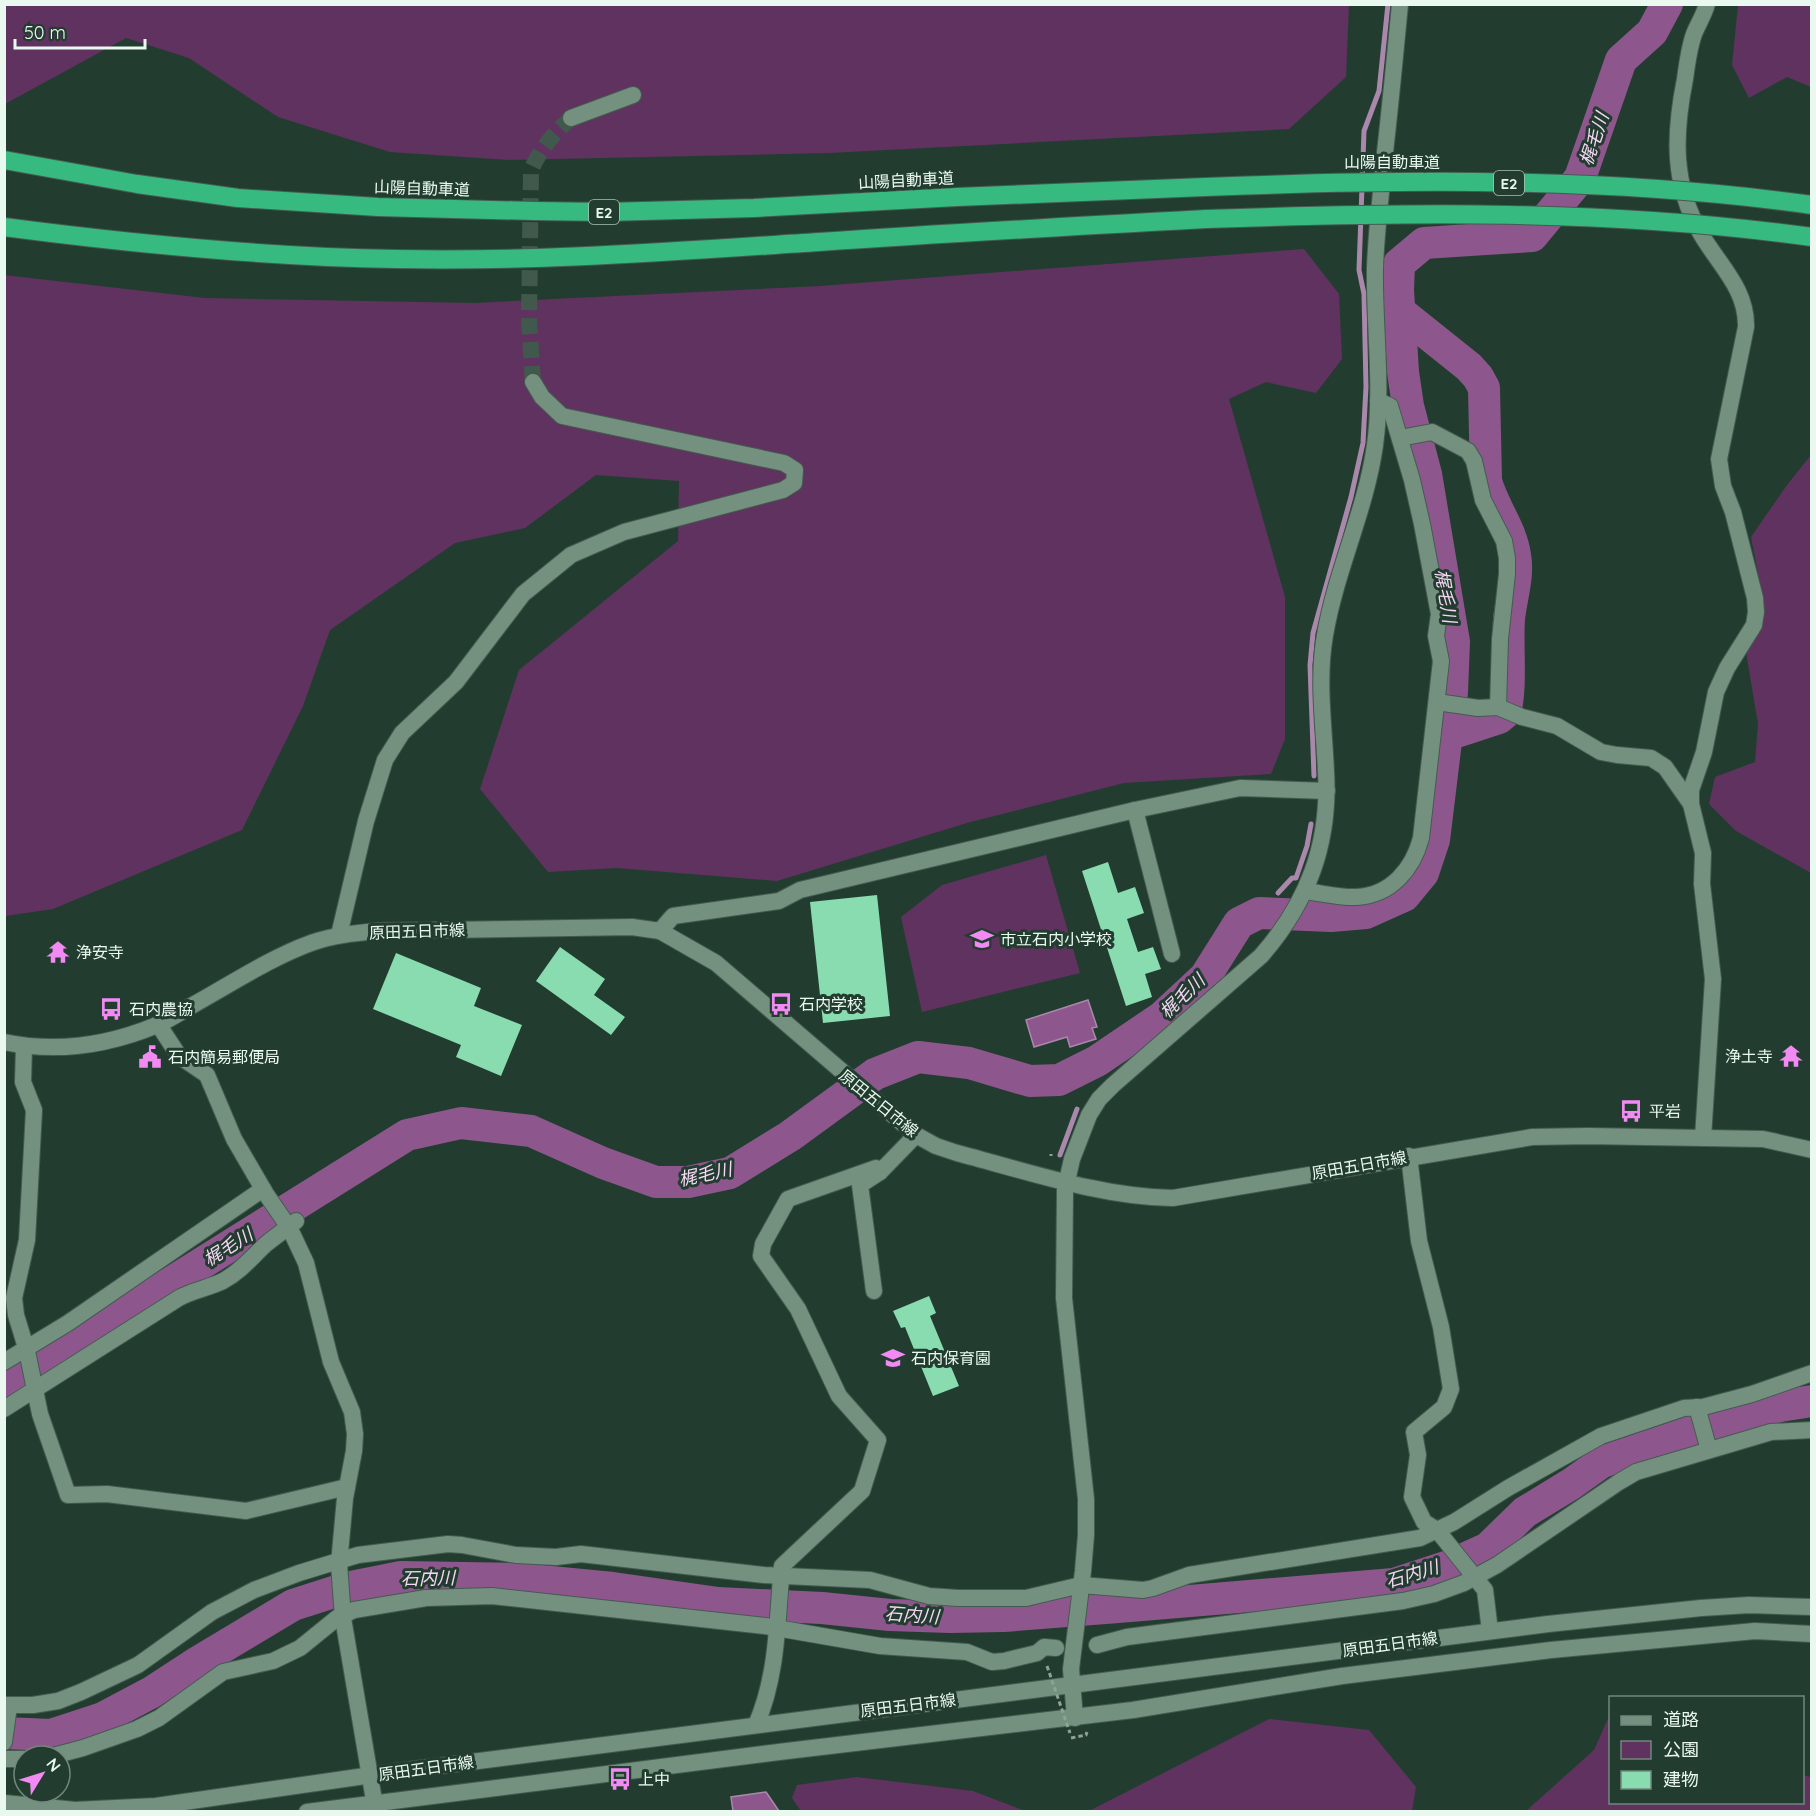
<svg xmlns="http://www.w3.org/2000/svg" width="1816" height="1816" font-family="Quicksand,'Noto Sans JP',sans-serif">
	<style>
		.green { fill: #603260 }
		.water { fill: #8d578d; stroke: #a988ab; stroke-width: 1.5 }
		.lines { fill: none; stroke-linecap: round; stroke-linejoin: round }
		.stream { stroke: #a988ab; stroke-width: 5 }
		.river { stroke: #8d578d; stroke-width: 32 }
		.building { fill: #88dcaf }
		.minor-tunnel { stroke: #40594c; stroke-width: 16; stroke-dasharray: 16 8; stroke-linecap: butt }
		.minor-casing { stroke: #445b4f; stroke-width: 18 }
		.tertiary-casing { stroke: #445b4f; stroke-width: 18 }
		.secondary-casing { stroke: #445b4f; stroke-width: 18 }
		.motorway-casing { stroke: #445b4f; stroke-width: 20 }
		.path { stroke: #8ea297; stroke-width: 3; stroke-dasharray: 4.5 3; stroke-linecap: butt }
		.minor { stroke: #749180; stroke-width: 16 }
		.tertiary { stroke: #749180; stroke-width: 16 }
		.secondary { stroke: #749180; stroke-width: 16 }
		.motorway { stroke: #37ba80; stroke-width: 18 }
		.motorway-bridge-casing { stroke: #445b4f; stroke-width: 20; stroke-linecap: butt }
		.path-bridge { stroke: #8ea297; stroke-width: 3; stroke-dasharray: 4.5 3; stroke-linecap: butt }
		.motorway-bridge { stroke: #37ba80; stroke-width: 18 }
		.labels { text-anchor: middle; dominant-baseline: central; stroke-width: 6; stroke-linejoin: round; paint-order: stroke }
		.shield { fill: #223d2f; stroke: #aec1b6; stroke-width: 1.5 }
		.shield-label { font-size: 15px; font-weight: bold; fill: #eaf9f0 }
		.street-label { font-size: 16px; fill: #eaf9f0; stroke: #223d2f }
		.poi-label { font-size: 16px; fill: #eaf9f0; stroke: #223d2f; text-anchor: start }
		.water-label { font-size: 18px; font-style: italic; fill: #f7d7f6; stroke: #223d2f }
	</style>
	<rect width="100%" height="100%" fill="#223d2f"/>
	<g class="green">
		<polygon points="5,5 1349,5 1346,77 1289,129 829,153 509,160 390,152 278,117 189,58 126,38 5,104"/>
		<polygon points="1738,5 1811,5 1811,87 1787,77 1749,98 1732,65"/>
		<polygon points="1304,249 1339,294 1342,359 1316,393 1266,382 1229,399 1285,597 1285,739 1271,774 1124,783 967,823 777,881 617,868 548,872 480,789 519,670 678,541 679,481 596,475 525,528 455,543 330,630 303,706 242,830 53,909 5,916 4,275 205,298 475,303 820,286"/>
		<polygon points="1811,455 1811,873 1736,831 1709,804 1715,777 1755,762 1758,724 1746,652 1758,573 1751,537 1787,485"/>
		<polygon points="1046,855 1080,973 922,1012 901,917 942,885"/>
		<polygon points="1610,1714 1610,1802 1802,1802 1803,1775 1811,1777 1811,1811 1526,1811 1594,1750"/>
		<polygon points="1269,1719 1369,1730 1416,1787 1412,1811 1089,1811"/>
		<polygon points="857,1777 973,1791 1025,1811 801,1811 792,1798 797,1785"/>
	</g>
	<g class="water">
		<polygon points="1088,1000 1097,1027 1092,1028 1096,1039 1070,1047 1067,1037 1034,1047 1026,1020"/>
		<polygon points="766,1792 779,1811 733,1811 731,1797"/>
	</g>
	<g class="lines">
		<g class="stream">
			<polyline points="1314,776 1310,665 1313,633 1351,497 1363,443 1366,387 1364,294 1359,270 1364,131 1379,91 1388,4"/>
			<polyline points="1278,893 1292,878 1296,878 1307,846 1311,824"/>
			<polyline points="1060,1155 1077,1109"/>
		</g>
		<g class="river">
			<path d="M1399 311 1469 367 1478 377 1484 388 1486 481C1493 507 1511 528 1515 555 1519 577 1511 598 1509 619 1507 647 1512 687 1505 713L1499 718 1447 735"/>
			<polyline points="4,1387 407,1135 461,1123 531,1131 603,1163 656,1182 688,1182 730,1173 790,1136 875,1074 918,1057 969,1063 1030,1081 1059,1080 1097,1061 1162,1017 1205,977 1239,923 1259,913 1331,916 1366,913 1404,896 1423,873 1434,840 1452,692 1454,642 1426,474 1408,406 1403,372 1398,290 1399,264 1424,243 1532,236 1580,178 1621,60 1652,32 1667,4"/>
			<polyline points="4,1733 51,1735 103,1718 152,1692 198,1662 293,1605 346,1588 401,1577 520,1579 613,1588 718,1603 822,1608 890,1615 950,1617 1004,1616 1118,1607 1394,1584 1446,1567 1488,1548 1525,1512 1571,1484 1602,1462 1705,1427 1780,1406 1812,1401"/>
		</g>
	</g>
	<g class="building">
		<polygon points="1108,862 1118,893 1135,887 1144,913 1127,919 1138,952 1153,947 1161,969 1145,974 1152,997 1126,1006 1082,871"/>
		<polygon points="877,895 890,1016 823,1023 810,902"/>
		<polygon points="560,947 605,979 594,995 625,1017 611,1035 536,981"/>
		<polygon points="396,953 481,988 474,1006 522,1025 501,1076 456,1057 461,1045 373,1009"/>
		<polygon points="929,1296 936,1313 930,1316 959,1386 933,1396 905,1327 901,1328 893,1311"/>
	</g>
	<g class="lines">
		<path class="minor-tunnel" d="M533 382 529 321 531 170C541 148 553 134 571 118"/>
		<g class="minor-casing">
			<g id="minor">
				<polyline points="571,118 633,95"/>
				<polyline points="1400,438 1432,432 1468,451 1474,461 1483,500 1504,541 1507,558 1507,574 1500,639 1498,707"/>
				<polyline points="1437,702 1478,708 1498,707 1522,717 1557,726 1601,752 1617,755 1651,758 1665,767 1691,804"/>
				<polyline points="1135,810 1172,954"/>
				<path d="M1305 891C1322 893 1340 898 1357 897 1391 895 1413 869 1421 838L1441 661 1436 636 1439 614 1422 524 1412 480 1390 406 1378 401"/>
				<polyline points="660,931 673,916 779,901 800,890 1135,810 1240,788 1327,791"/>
				<polyline points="339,935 366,821 385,760 402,733 456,682 523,594 571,555 624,532 783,490 794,483 795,470 784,463 562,416 542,397 533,382"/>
				<polyline points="158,1024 179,1056 207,1075 234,1139 266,1194 290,1229 306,1263 331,1362 352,1412 355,1434 354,1451 345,1498 339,1564 343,1618 376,1812"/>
				<polyline points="24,1046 23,1082 34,1110 27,1240 14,1298 16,1315 27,1351 40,1414 68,1495 107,1494 246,1511 347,1487"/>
				<path d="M1703 1138 1713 979 1702 884 1703 853 1691 804V790L1704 752 1716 692 1727 668 1754 625 1756 612 1755 598 1733 512 1723 486 1719 459 1746 327C1747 289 1719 265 1701 234 1672 184 1674 134 1685 79 1687 64 1689 48 1694 34 1698 24 1704 15 1707 4"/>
				<polyline points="1409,1156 1419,1241 1441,1327 1451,1389 1444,1407 1414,1432 1418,1455 1412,1497 1424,1522 1437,1530 1485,1590 1490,1631"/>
				<polyline points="874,1291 860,1185 880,1172 916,1135"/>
				<polyline points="4,1362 68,1323 263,1189"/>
				<polyline points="1697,1407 1709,1450"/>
				<path d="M4 1409 179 1298C193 1290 209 1288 223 1281 241 1271 252 1257 266 1244 276 1236 286 1229 296 1221"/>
				<polyline points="1097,1645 1127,1637 1403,1601 1434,1594 1464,1583 1497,1565 1619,1482 1636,1472 1771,1432 1812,1430"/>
				<polyline points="4,1705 33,1705 58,1701 81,1692 138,1665 212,1612 254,1590 299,1573 358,1555 448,1544 462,1545 516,1555 556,1557 581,1554 764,1575 870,1580 929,1596 958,1598 1026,1598 1081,1585 1143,1590 1153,1588 1189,1575 1420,1538 1454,1522 1508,1488 1601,1436 1684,1408 1703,1407 1752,1394 1812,1373"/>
				<path d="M756 1725C778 1675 777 1619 782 1566L862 1491 878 1440 839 1396 798 1309 761 1256 763 1244 788 1199 876 1168 880 1172"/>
				<polyline points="4,1742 9,1706"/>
				<polyline points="53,1756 83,1748 137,1729 159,1718 223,1672 273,1661 300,1648 337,1618 354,1610 426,1598 492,1596 765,1626 880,1646 967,1652 992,1662 1004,1661 1037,1653 1044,1647 1056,1648"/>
				<polyline points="4,1759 24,1759"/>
			</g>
		</g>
		<g class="tertiary-casing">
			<path id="tertiary" d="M1075 1718 1071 1669 1083 1571 1086 1535V1499L1064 1298 1065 1190 1072 1159 1089 1115 1099 1099 1113 1085 1261 956C1308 902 1330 844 1326 772 1324 726 1317 680 1325 635 1336 570 1366 510 1375 445 1383 387 1374 327 1375 268 1376 232 1381 197 1384 161 1390 109 1395 57 1400 4"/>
		</g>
		<g class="secondary-casing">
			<g id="secondary">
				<path d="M4 1042C56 1053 109 1045 157 1025 169 1020 181 1012 193 1005 231 984 270 958 311 943 333 935 356 933 378 931L632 927 660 931 716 963 916 1135 936 1146 957 1153C1026 1171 1101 1197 1173 1198L1532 1137 1588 1136 1763 1139 1812 1150"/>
				<polyline points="4,1803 75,1810 156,1806 393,1772 1548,1624 1701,1608 1749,1605 1812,1607"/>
				<polyline points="307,1812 787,1751 1133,1710 1342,1676 1551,1650 1755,1631 1812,1634"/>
			</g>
		</g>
		<g class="motorway-casing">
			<g id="motorway">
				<polyline points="4,160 137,184 238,198 378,207 534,211 606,212 754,208 957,197 1205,187"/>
				<path d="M4 227C134 244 265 257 396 259 537 262 678 251 819 242 948 233 1077 226 1206 219"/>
			</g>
		</g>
		<g class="path">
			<polyline points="1051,1156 1051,1154"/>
			<polyline points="1071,1738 1086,1735 1087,1732"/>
		</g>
		<use href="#minor" class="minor"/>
		<use href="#tertiary" class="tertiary"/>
		<use href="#secondary" class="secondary"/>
		<use href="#motorway" class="motorway"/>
		<g class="motorway-bridge-casing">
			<g id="motorway-bridge">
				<path d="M1205 187C1407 179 1611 177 1812 205"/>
				<path d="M1206 219C1408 212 1611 209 1812 237"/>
			</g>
		</g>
		<polyline class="path-bridge" points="1047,1666 1070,1733"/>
		<use href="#motorway-bridge" class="motorway-bridge"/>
	</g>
	<defs>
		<g id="school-bare" transform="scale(1.8)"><path d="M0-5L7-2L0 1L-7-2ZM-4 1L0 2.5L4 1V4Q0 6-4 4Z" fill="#f28af3" stroke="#223d2f" stroke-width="2.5" paint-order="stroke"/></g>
		<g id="temple-bare" transform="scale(1.8)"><path d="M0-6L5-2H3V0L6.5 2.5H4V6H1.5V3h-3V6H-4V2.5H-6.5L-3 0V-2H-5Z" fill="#f28af3" stroke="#223d2f" stroke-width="2.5" paint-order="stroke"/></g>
		<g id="bus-bare" transform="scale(1.8)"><path d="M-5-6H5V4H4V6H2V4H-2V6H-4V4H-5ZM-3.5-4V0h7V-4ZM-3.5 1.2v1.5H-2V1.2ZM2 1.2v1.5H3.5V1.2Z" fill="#f28af3" stroke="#223d2f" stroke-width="2.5" paint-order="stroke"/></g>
		<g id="civic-bare" transform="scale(1.8)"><path d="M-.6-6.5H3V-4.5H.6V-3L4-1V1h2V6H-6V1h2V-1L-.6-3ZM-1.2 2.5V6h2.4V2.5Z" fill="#f28af3" stroke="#223d2f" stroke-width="2.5" paint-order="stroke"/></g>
	</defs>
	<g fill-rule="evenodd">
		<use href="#school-bare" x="982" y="939"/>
		<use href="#temple-bare" x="58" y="952"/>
		<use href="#bus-bare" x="781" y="1004"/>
		<use href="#bus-bare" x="111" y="1009"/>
		<use href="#temple-bare" x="1791" y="1056"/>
		<use href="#civic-bare" x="150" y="1057"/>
		<use href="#bus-bare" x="1631" y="1111"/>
		<use href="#school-bare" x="893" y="1358"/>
		<use href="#bus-bare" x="620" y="1779"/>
	</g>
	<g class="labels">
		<g class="shield">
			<rect x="1494" y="171" width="30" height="24" rx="4.5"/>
			<rect x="589" y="200" width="30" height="24" rx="4.5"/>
		</g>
		<g class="shield-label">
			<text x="1509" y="183">E2</text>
			<text x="604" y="212">E2</text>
		</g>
		<g class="street-label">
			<text x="1392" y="162">山陽自動車道</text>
			<text transform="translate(906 180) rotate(-3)">山陽自動車道</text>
			<text transform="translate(422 188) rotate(2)">山陽自動車道</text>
			<text transform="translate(417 931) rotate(-2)">原田五日市線</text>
			<text transform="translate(879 1103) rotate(39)">原田五日市線</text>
			<text transform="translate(1359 1165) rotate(-10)">原田五日市線</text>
			<text transform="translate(1390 1644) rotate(-8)">原田五日市線</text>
			<text transform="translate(908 1705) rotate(-7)">原田五日市線</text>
			<text transform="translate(426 1768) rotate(-8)">原田五日市線</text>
		</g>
		<g class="poi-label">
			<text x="1000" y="939">市立石内小学校</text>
			<text x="76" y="952">浄安寺</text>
			<text x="799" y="1004">石内学校</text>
			<text x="129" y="1009">石内農協</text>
			<text x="1773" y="1056" text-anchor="end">浄土寺</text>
			<text x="168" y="1057">石内簡易郵便局</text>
			<text x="1649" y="1111">平岩</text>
			<text x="911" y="1358">石内保育園</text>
			<text x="638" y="1779">上中</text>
		</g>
		<g class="water-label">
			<text transform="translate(1594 139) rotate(-71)">梶毛川</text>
			<text transform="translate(1446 596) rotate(81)">梶毛川</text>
			<text transform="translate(1182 996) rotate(-44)">梶毛川</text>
			<text transform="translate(705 1174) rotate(-12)">梶毛川</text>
			<text transform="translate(228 1247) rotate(-32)">梶毛川</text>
			<text transform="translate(1412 1574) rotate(-17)">石内川</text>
			<text transform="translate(428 1578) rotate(-1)">石内川</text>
			<text transform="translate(912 1615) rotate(4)">石内川</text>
		</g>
	</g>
	<rect width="1816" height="1816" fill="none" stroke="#eaf9f0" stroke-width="12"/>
	<rect x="1609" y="1696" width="195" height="108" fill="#223d2f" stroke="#72887c" stroke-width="1.5"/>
	<rect x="1621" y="1716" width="30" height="9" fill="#749180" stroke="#72887c" stroke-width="1.5"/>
	<text x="1663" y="1726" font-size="18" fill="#eaf9f0">道路</text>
	<rect x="1621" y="1741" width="30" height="18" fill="#603260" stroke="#72887c" stroke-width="1.5"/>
	<text x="1663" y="1756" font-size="18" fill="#eaf9f0">公園</text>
	<rect x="1621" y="1771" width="30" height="18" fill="#88dcaf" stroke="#72887c" stroke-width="1.5"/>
	<text x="1663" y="1786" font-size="18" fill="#eaf9f0">建物</text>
	<g transform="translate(42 1774) rotate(52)"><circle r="28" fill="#223d2f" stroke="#72887c" stroke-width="1.5"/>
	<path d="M0-4.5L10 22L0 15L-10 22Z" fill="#f28af3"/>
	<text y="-9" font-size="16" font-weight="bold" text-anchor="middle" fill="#eaf9f0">N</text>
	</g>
	<path d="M15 39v9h130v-9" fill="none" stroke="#eaf9f0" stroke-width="3"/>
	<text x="24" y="39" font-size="18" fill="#eaf9f0" stroke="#223d2f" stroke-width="4.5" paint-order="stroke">50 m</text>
</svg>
